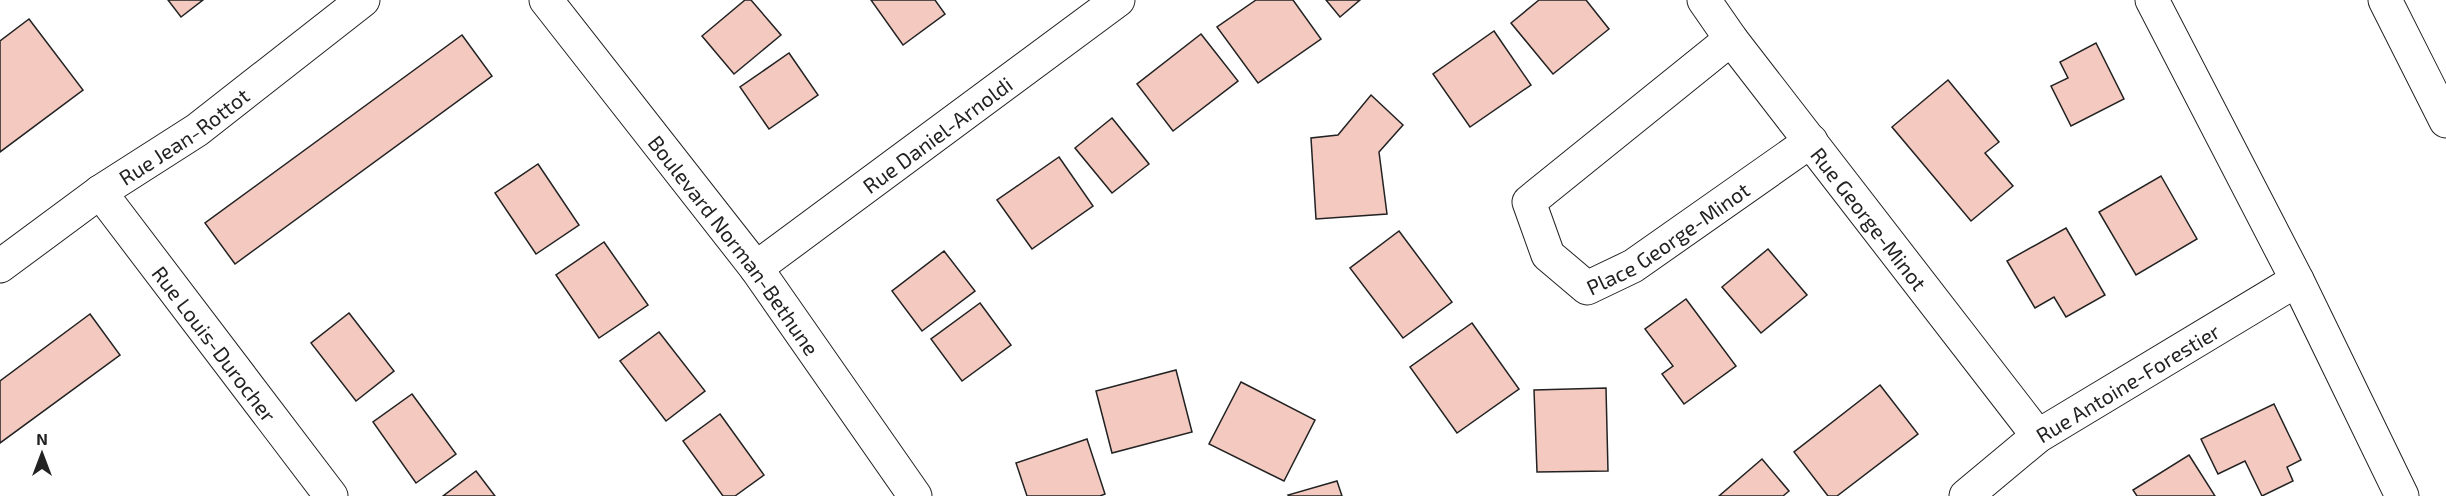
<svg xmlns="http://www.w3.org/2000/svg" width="2446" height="496" font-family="'Exo 2',sans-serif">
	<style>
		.building { fill: #f3c9c0; stroke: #222; stroke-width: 1.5 }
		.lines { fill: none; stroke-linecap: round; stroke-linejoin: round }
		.minor-casing { stroke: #222; stroke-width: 35 }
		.motorway-casing { stroke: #222; stroke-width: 35 }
		.minor { stroke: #fff; stroke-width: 33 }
		.motorway { stroke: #fff; stroke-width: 33 }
		.labels { text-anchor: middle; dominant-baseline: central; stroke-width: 4.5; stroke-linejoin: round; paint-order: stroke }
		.street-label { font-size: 21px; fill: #222; stroke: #fff }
	</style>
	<rect width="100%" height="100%" fill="#fff"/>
	<g class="building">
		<polygon points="168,0 203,0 181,17"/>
		<polygon points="745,0 751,0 781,35 734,74 702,36"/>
		<polygon points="871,0 935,0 945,14 903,45"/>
		<polygon points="1256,0 1293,0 1321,39 1258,83 1217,27"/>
		<polygon points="1326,0 1360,0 1340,17"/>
		<polygon points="1539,0 1586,0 1609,29 1553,74 1511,23"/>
		<polygon points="29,19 83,90 0,152 0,41"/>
		<polygon points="1494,31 1531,85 1470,127 1433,74"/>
		<polygon points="1201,34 1238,81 1173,131 1137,84"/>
		<polygon points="462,35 492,76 235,264 205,223"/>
		<polygon points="2096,43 2124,99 2071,126 2051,86 2068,78 2060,62"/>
		<polygon points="789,53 818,95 769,129 740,87"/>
		<polygon points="1948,80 1999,142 1985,153 2013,186 1971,221 1892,127"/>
		<polygon points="1371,95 1403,125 1379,152 1387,214 1316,219 1311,138 1338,135"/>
		<polygon points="1112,118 1149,164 1112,193 1075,148"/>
		<polygon points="1059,157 1093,206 1032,249 997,200"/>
		<polygon points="538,164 579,225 536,254 495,193"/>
		<polygon points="2161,176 2197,239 2136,275 2099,212"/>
		<polygon points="2066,228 2105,295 2066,317 2054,297 2035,308 2007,261"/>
		<polygon points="1399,231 1452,302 1403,338 1350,268"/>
		<polygon points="604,242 648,305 599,338 556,275"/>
		<polygon points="1768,249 1807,295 1761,333 1722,287"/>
		<polygon points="944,251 975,291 922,331 892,291"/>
		<polygon points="1686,299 1736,366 1684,404 1662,374 1673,366 1645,329"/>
		<polygon points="980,303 1011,345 962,381 931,339"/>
		<polygon points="349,313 394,371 356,401 311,343"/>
		<polygon points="90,314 120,355 0,443 0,381"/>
		<polygon points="1472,323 1519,389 1457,433 1410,367"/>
		<polygon points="659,332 705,391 666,421 620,361"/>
		<polygon points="1176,370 1192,432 1112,453 1096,391"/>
		<polygon points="1241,382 1315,420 1284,481 1209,444"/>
		<polygon points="1880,385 1918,434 1837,496 1828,496 1794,452"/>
		<polygon points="1606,388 1608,471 1537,472 1534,390"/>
		<polygon points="412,394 456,454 416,483 373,422"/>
		<polygon points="2274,404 2301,460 2287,467 2293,481 2262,496 2245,461 2218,474 2201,439"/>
		<polygon points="720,414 764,475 735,496 723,496 683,441"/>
		<polygon points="1087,439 1105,494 1100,496 1027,496 1016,463"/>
		<polygon points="2189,455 2215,496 2137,496 2133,490"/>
		<polygon points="1762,459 1789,491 1783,496 1719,496"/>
		<polygon points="476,471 495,496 443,496"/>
		<polygon points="1337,481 1342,496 1289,496 1288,495"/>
	</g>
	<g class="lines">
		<g class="minor-casing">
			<g id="minor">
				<path id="s1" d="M546 0 756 268 915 496"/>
				<path id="s2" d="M1704 0 1731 39 2038 436"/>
				<polyline points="2152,0 2297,280 2402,496"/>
				<path id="s3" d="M1731 39 1529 202 1548 255 1587 288 1633 266 1811 141"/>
				<path id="s4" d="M100 192 331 496"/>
				<path id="s5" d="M0 266 100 192 197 130 363 0"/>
				<path id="s6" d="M756 268 1118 0"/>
				<path id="s7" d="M1966 496 2038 436 2297 280"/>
			</g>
		</g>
		<g class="motorway-casing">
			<polyline id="motorway" points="2385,0 2446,121"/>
		</g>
		<use href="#minor" class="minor"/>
		<use href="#motorway" class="motorway"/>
	</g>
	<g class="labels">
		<g class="street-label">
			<text stroke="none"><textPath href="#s6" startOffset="225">Rue Daniel-Arnoldi</textPath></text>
			<text stroke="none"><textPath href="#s5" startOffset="225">Rue Jean-Rottot</textPath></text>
			<text stroke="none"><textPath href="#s2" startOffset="274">Rue George-Minot</textPath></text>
			<text stroke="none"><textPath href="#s3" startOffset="462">Place George-Minot</textPath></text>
			<text stroke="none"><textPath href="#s1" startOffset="309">Boulevard Norman-Bethune</textPath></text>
			<text stroke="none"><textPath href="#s4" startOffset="190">Rue Louis-Durocher</textPath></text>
			<text stroke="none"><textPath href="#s7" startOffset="198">Rue Antoine-Forestier</textPath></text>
		</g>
	</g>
	<g transform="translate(42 454)" stroke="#ffffff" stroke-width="4.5" paint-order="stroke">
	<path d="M0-4.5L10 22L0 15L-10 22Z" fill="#222222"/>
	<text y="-9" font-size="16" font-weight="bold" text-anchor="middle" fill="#222222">N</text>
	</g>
</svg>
